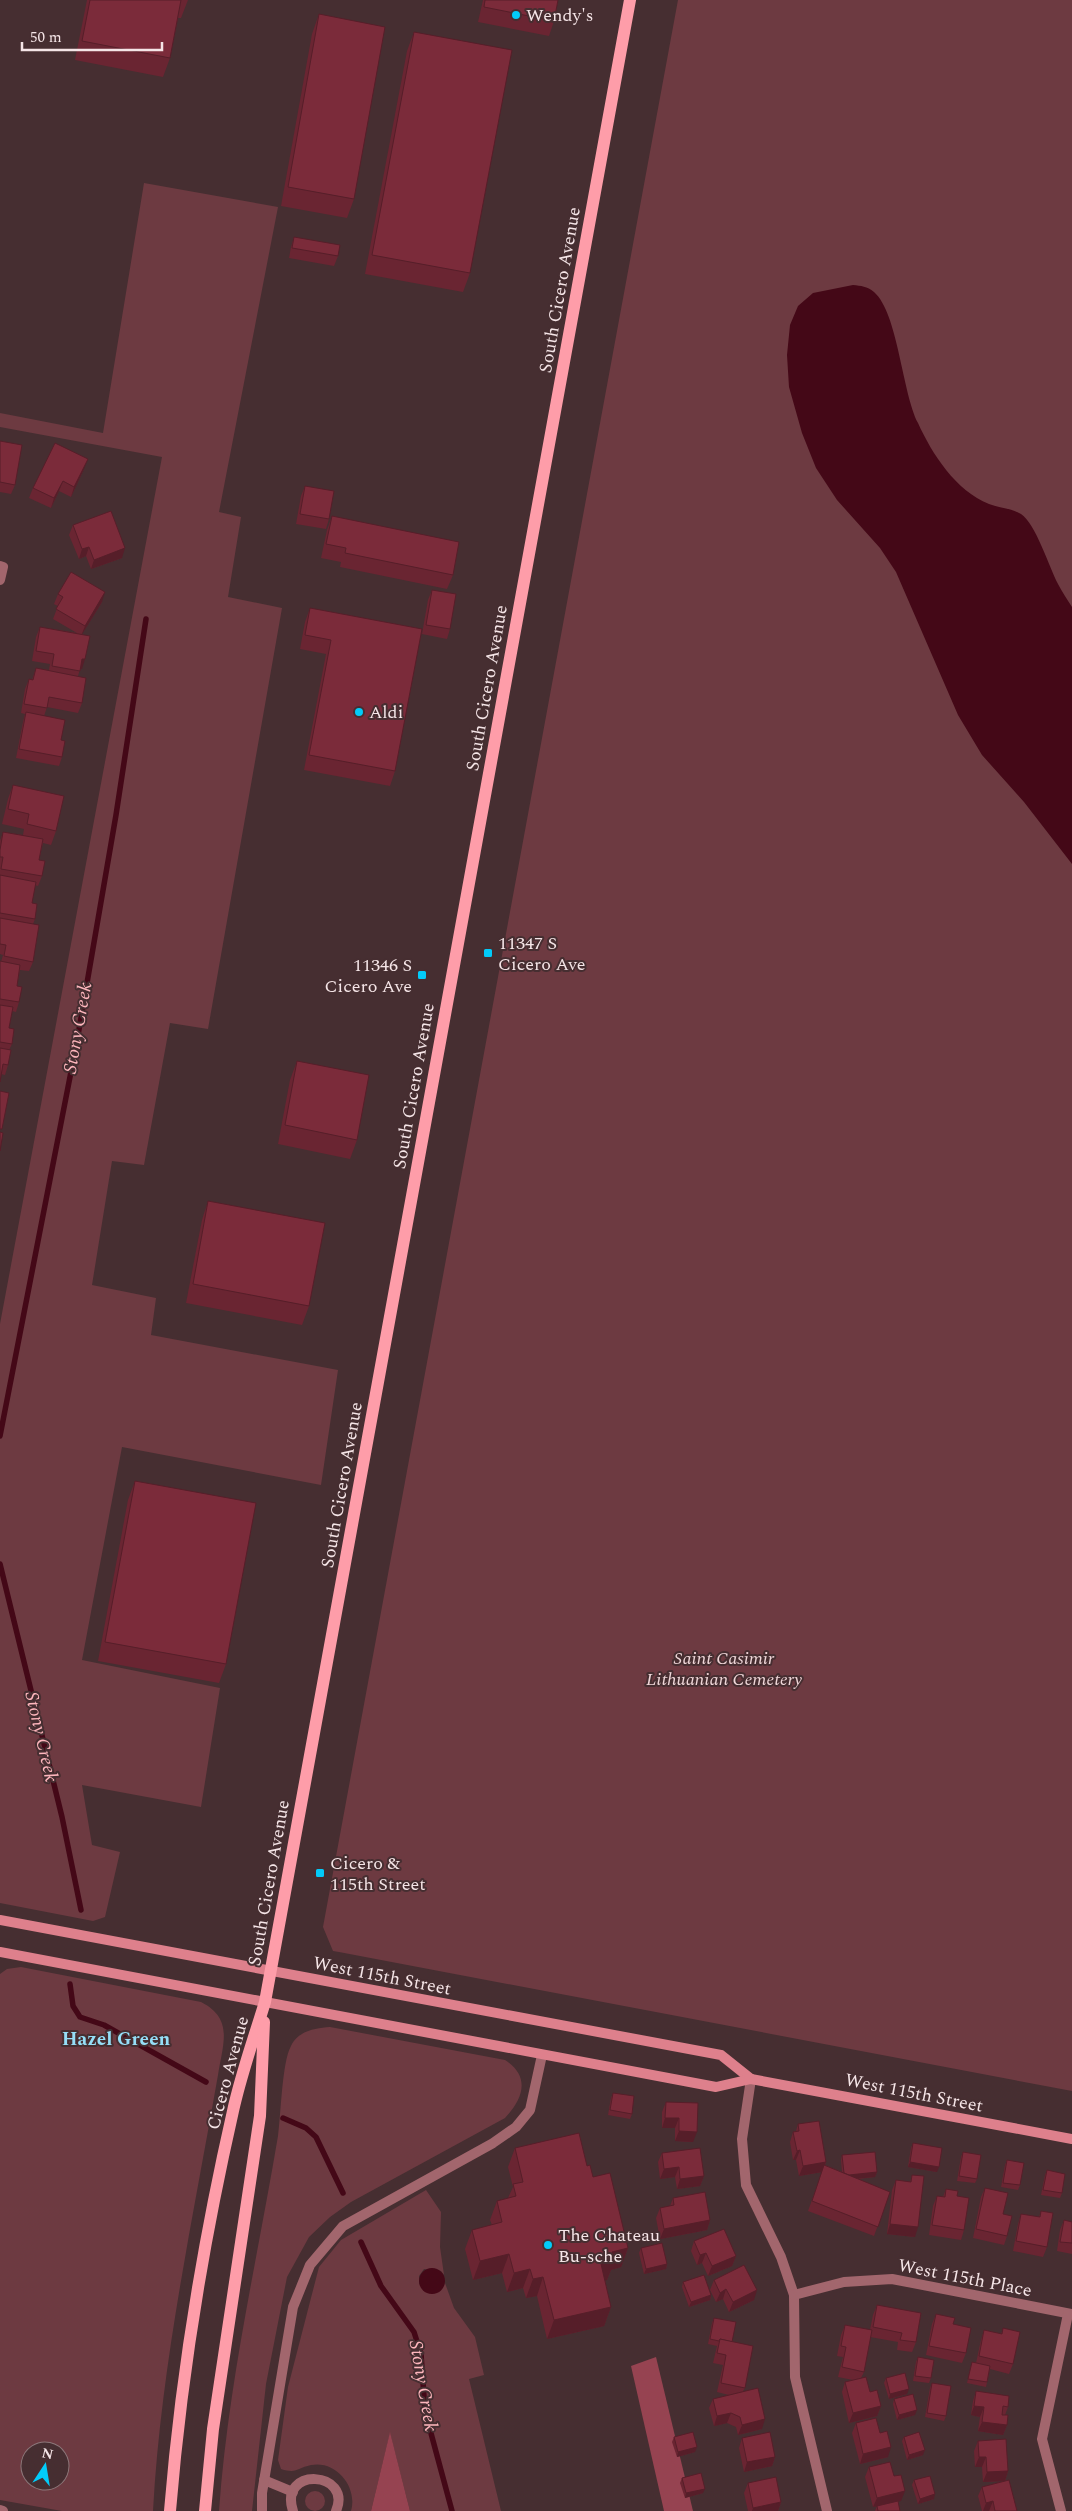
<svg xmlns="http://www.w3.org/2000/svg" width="1072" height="2511" font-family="Spectral,serif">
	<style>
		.green { fill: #6d3a41; fill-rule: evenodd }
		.forest { fill: #964351 }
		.water { fill: #440817 }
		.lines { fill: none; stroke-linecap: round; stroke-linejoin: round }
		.stream { stroke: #440817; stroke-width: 5.5 }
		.street { stroke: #a2666d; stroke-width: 10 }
		.secondary { stroke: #de808c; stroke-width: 10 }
		.primary { stroke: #fe9da9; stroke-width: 12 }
		.wall { fill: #6a2532 }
		.shaded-wall { fill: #561e29 }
		.building { fill: #7b2b3a; stroke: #561e29 }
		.poi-dot { fill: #02cbf9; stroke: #462e31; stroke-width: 2 }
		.labels { text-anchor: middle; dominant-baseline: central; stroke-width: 4; stroke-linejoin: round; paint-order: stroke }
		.poi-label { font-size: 18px; fill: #f5e5e7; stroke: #462e31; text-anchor: start }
		.street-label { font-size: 18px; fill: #f5e5e7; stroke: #462e31 }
		.park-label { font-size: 18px; font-style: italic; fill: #f0d7d9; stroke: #462e31 }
		.water-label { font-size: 19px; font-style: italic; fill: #feb6bd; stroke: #462e31 }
		.neighbourhood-label { font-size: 19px; font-weight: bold; fill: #95def7; stroke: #462e31 }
	</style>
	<rect width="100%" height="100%" fill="#462e31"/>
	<g class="green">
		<polygon points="678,0 1072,0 1072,2091 339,1952 333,1951 323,1927"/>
		<polygon points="144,183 278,207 219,512 241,517 228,597 282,608 208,1029 170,1023 144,1165 112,1161 92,1285 156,1298 151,1335 338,1370 321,1485 122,1447 82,1660 220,1688 201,1807 82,1785 92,1845 120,1852 105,1917 93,1921 0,1903 0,1324 162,457 0,427 0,413 103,433"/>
		<path d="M21 1967 201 2002C234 2019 223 2043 218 2075 193 2219 161 2364 153 2511H62L0 2500V1974L7 1969ZM30 2451H60V2481H30Z"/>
		<path d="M330 2027 505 2060C531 2077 523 2099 505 2118L351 2202 330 2217 309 2237 287 2277 266 2384 252 2511H219C228 2384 257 2261 278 2136 281 2114 282 2062 291 2046 298 2031 315 2028 330 2027Z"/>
		<path d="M426 2190 441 2212 440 2247 444 2275 441 2271 424 2269 419 2276V2284L443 2287 445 2283 454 2308 475 2337 484 2375 469 2379 501 2511H410L390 2433 371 2511H351C358 2488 337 2460 311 2465 297 2468 297 2474 281 2469L278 2460 288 2387 319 2267 341 2240Z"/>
		<circle cx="315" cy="2501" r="10"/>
	</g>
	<g class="forest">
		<polygon points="656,2357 693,2511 664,2511 631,2366"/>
		<polygon points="390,2432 410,2511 371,2511"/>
	</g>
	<g class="water">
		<path d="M853 285C861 286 867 286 874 292 898 313 902 392 918 423 932 454 956 491 989 504 999 508 1011 508 1021 514 1036 524 1049 567 1058 584 1062 592 1067 599 1072 607V864L1024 802 982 755 958 715 896 572 880 548 837 500 816 468 802 433 789 387 787 355 790 325 798 306 813 293Z"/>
		<circle cx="432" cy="2281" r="13"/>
	</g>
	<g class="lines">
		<g class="stream">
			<polyline points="0,1436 77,1041 116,815 146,619"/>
			<polyline points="0,1564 62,1817 81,1910"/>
			<polyline points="70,1984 73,2006 80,2017 104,2025 206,2082"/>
			<polyline points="283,2118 306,2128 316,2137 343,2193"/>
			<polyline points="361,2242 381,2286 414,2332 421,2354 425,2411 452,2511"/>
		</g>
		<g class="street">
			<polyline points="0,566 3,567 0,580"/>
			<polyline points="751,2079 742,2139 746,2185 781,2257 794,2295 795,2377 827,2511"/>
			<polyline points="794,2295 844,2282 892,2279 1072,2314"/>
			<polyline points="264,2480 293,2492"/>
			<polyline points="0,2510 3,2511"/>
			<polyline points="262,2511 262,2493 293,2307 310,2265 343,2226 493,2143 516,2127 530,2110 542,2055"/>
			<path d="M293 2511C278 2466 353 2471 336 2511"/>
			<polyline points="1061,2511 1042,2439 1068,2314"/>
		</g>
		<g class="secondary">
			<polyline points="0,1920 721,2055 751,2079"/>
			<polyline points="0,1952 716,2087 751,2079 1072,2139"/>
		</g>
		<g class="primary">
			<path d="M170 2511C181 2376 203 2243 233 2111 241 2074 254 2038 265 2002L630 0"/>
			<polyline points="205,2511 213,2429 260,2116 264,2022"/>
		</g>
	</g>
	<g class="wall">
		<polygon points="87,0 188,0 181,18 178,18 170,58 163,77 75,60"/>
		<polygon points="483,0 558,0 554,21 549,36 478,22"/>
		<polygon points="319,14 354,199 347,218 281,206 312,34"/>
		<polygon points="414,32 470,273 463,292 365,274 407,51"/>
		<polygon points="294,237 338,256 334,266 289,258 291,247"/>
		<polygon points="0,441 15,485 11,494 0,492"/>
		<polygon points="84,469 71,497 59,491 51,508 29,498 33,488"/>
		<polygon points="305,486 329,519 326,529 296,524 301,496"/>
		<polygon points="332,516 453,575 447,589 340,567 341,562 321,558 327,530"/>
		<polygon points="73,525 122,558 91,569 86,556 79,559 69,535"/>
		<polygon points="432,590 450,629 447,639 422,634 428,600"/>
		<polygon points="58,594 102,602 82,634 82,669 80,669 78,676 82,703 78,713 47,707 44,716 61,740 62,757 59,766 16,758 23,722 25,714 21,713 25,689 29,679 32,680 36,668 49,670 50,664 32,661 36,637 40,627 77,633 53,619 58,606 54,604"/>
		<polygon points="310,608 422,629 395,771 390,786 304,770 326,654 300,649 305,622"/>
		<polygon points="13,785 56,831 51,845 43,843 39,860 42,876 38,886 35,885 32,903 35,919 33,924 33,962 29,971 20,970 17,986 19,1002 16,1012 12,1011 9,1028 12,1044 9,1050 8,1065 5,1075 1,1074 0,1082 0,961 1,962 3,955 0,954 0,841 3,832 23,835 24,829 2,824 8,799"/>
		<polygon points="297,1061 357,1140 350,1159 278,1144 290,1080"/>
		<polygon points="208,1201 309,1306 302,1325 186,1303 202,1220"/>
		<polygon points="135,1481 226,1664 219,1683 98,1661 128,1500"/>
		<polygon points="613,2093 632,2114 630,2119 608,2115 611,2098"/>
		<polygon points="666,2102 698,2103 693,2142 675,2141 675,2128 662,2128 662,2112"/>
		<polygon points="798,2124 826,2162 825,2165 842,2172 841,2160 842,2155 877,2172 875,2177 858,2179 890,2192 874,2236 808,2211 822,2172 799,2176 796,2160 793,2160 790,2142 793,2132 796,2131"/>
		<polygon points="913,2143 937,2172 908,2167 911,2148"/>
		<polygon points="515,2148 587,2166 628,2248 621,2267 611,2270 607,2280 605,2280 611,2307 604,2326 547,2339 537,2296 526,2298 523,2288 507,2292 502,2273 473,2280 465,2249 472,2230 492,2225 490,2220 497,2201 508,2198 513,2187 508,2167"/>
		<polygon points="963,2152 977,2179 975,2183 957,2181 961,2157"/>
		<polygon points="662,2153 704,2176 700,2186 677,2189 675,2177 660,2179 658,2162"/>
		<polygon points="1007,2160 1020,2185 1018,2190 1001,2187 1005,2165"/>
		<polygon points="1047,2170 1062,2193 1060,2198 1041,2195 1045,2175"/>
		<polygon points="912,2175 915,2237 887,2234 892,2190 896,2180 910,2182"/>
		<polygon points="985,2188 1003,2214 1007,2236 1004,2245 973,2238 981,2197"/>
		<polygon points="946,2189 957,2196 964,2230 961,2240 929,2235 933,2206 937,2196 943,2197"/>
		<polygon points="673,2198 710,2220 707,2230 660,2239 656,2218 660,2208 670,2206"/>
		<polygon points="1041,2211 1047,2247 1043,2257 1013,2251 1018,2224 1021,2214 1039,2217"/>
		<polygon points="1064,2220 1072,2222 1072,2254 1057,2251 1060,2230"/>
		<polygon points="694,2241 736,2256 732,2266 708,2276 702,2263 697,2265 691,2251"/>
		<polygon points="641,2248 667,2264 666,2269 644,2274 639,2253"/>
		<polygon points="714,2280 754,2300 729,2312 723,2299 716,2302 710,2290"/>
		<polygon points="683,2282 711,2295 710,2300 689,2307 682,2287"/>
		<polygon points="877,2305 916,2342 912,2352 897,2350 898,2342 870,2337 864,2372 861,2378 881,2406 877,2416 849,2423 842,2392 845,2382 853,2380 838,2377 843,2357 837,2356 841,2335 845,2325 870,2330 873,2315"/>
		<polygon points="936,2314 953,2324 966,2353 962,2363 926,2355 932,2324"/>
		<polygon points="714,2318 732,2342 745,2388 743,2391 762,2429 738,2435 736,2427 727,2423 714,2426 709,2408 713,2399 729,2395 717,2392 723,2365 713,2363 717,2346 708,2344 712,2323"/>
		<polygon points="1003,2328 1013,2364 1009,2374 990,2369 986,2387 967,2383 972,2362 976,2363 981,2340 984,2330 1001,2334"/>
		<polygon points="918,2357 931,2378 929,2383 913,2381 916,2362"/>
		<polygon points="886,2378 907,2394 889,2399 884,2383"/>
		<polygon points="932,2383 946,2416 944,2421 925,2417 930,2388"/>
		<polygon points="976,2391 1008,2407 1005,2415 1007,2425 1003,2435 978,2431 980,2417 971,2415 973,2401"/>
		<polygon points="894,2399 915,2415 897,2420 893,2404"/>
		<polygon points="856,2423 880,2433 888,2457 860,2464 852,2433"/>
		<polygon points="674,2437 695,2452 677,2457 672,2442"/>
		<polygon points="904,2437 923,2455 907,2460 902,2441"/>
		<polygon points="742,2438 775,2457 772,2466 744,2472 739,2448"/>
		<polygon points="978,2441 1008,2471 1005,2481 1017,2511 982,2511 978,2496 982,2487 1004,2481 983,2482 982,2467 975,2467 974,2451"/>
		<polygon points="869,2467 894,2476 901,2501 898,2501 900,2511 875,2511 877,2506 873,2507 865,2477"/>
		<polygon points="682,2478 703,2493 685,2498 680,2483"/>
		<polygon points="914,2480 934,2499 918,2504 912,2485"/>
		<polygon points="748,2483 781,2502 778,2511 748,2511 744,2493"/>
	</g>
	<g class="shaded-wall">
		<polygon points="88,459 84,469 71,497 74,487"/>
		<polygon points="63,481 59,491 51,508 54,498"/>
		<polygon points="89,547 86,556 79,559 82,549"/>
		<polygon points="125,548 122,558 91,569 94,560"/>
		<polygon points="105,592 102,602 81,636 85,626"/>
		<polygon points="82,659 85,659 82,669 78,669"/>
		<polygon points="665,2118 679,2118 675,2128 662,2128"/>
		<polygon points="679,2131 697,2132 693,2142 675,2141"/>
		<polygon points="800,2150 796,2160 793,2160 797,2151"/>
		<polygon points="826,2162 822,2172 799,2176 803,2166"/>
		<polygon points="910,2162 939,2167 937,2172 908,2167"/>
		<polygon points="679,2167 675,2177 660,2179 664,2169"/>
		<polygon points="877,2172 875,2177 843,2180 845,2175"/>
		<polygon points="704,2176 700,2186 677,2189 680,2179"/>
		<polygon points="710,2220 707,2230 660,2239 664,2229"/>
		<polygon points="890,2224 918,2227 915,2237 887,2234"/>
		<polygon points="628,2248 621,2267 611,2270 607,2280 594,2283 601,2264 612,2252"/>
		<polygon points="706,2253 702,2263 697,2265 700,2255"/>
		<polygon points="509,2254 502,2273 473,2280 480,2261"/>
		<polygon points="736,2256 732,2266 708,2276 712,2266"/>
		<polygon points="667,2264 666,2269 644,2274 646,2269"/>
		<polygon points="530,2269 523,2288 507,2292 514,2273"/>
		<polygon points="543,2277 537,2296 526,2298 533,2279"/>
		<polygon points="726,2289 723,2299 716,2302 720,2293"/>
		<polygon points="757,2290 754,2300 729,2312 733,2302"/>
		<polygon points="711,2295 710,2300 689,2307 691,2302"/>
		<polygon points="611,2307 604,2326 547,2339 554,2320"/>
		<polygon points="909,2389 907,2394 889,2399 890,2394"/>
		<polygon points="881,2406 877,2416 849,2423 853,2413"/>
		<polygon points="974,2406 984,2407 980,2417 971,2415"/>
		<polygon points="917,2410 915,2415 897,2420 899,2415"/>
		<polygon points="731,2413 727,2423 714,2426 717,2416"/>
		<polygon points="765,2419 762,2429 738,2435 742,2425"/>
		<polygon points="982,2422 1007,2425 1003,2435 978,2431"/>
		<polygon points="697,2447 695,2452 677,2457 678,2452"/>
		<polygon points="891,2447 888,2457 860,2464 863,2454"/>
		<polygon points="925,2450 923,2455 907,2460 909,2455"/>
		<polygon points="775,2457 772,2466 744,2472 747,2462"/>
		<polygon points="979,2457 986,2457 982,2467 975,2467"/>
		<polygon points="1008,2471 1005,2481 983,2482 987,2472"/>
		<polygon points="705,2489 703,2493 685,2498 686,2493"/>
		<polygon points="905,2491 901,2501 873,2507 877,2498"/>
		<polygon points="935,2494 934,2499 918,2504 920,2499"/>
		<polygon points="993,2501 989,2511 983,2511 986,2503"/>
		<polygon points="781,2502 778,2511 752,2511 753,2508"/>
	</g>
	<g class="building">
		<polygon points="90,0 181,0 170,58 82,41"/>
		<polygon points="485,0 558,0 554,21 484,7"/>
		<polygon points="319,14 385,27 354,199 288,187"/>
		<polygon points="414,32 512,50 470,273 372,255"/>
		<polygon points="294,237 340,245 338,256 292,248"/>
		<polygon points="0,441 22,445 15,485 0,482"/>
		<polygon points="55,443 88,459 74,487 63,481 54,498 33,488"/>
		<polygon points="305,486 334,491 329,519 300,514"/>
		<polygon points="111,511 125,548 94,560 89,547 82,549 73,525"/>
		<polygon points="332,516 459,542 453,575 345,553 346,548 326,544"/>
		<polygon points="71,572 105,592 85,626 56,609 63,597 58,594"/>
		<polygon points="432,590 456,594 450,629 426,625"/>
		<polygon points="310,608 422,629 395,771 309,755 331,640 305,635"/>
		<polygon points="40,627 90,636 85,659 82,659 80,671 52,666 54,654 36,651"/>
		<polygon points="36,668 86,678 82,703 49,697 47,708 24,704 29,679 33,680"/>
		<polygon points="26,712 65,720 61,740 65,741 62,757 19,749"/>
		<polygon points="13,785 64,796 56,831 27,824 29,814 8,809"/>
		<polygon points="3,832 43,839 39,860 45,861 42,876 1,869 3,857 0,857 0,850"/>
		<polygon points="0,875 36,882 32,903 37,904 35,919 0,913"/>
		<polygon points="0,918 39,925 33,962 4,956 6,945 0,944"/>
		<polygon points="0,961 20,965 17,986 22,987 19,1002 0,999"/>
		<polygon points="0,1005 13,1007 9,1028 14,1029 12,1044 0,1042"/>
		<polygon points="0,1048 11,1050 8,1065 3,1064 0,1082"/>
		<polygon points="297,1061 369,1075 357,1140 285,1125"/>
		<polygon points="0,1091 9,1093 2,1129 0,1129"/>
		<polygon points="0,1132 3,1133 0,1151"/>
		<polygon points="208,1201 325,1223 309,1306 193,1284"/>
		<polygon points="135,1481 256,1503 226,1664 105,1642"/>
		<polygon points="613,2093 634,2096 632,2114 610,2110"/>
		<polygon points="666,2102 698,2103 697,2132 679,2131 679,2118 665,2118"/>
		<polygon points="819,2121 826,2162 803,2166 800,2150 797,2151 793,2132 799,2131 798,2124"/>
		<polygon points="579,2133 587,2166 590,2165 593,2177 610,2173 628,2248 612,2252 614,2260 601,2264 611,2307 554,2320 543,2277 533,2279 530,2269 514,2273 509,2254 480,2261 472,2230 502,2222 497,2201 516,2196 513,2184 523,2182 515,2148"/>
		<polygon points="913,2143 942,2148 939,2167 910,2162"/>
		<polygon points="700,2148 704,2176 680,2179 679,2167 664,2169 662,2153"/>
		<polygon points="875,2152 877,2172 849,2175 844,2173 842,2155"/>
		<polygon points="963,2152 981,2155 977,2179 959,2176"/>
		<polygon points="1007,2160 1024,2163 1020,2185 1003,2183"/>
		<polygon points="824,2165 890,2192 878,2227 812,2201"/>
		<polygon points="1047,2170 1065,2174 1062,2193 1043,2190"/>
		<polygon points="912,2175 924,2176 918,2227 890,2224 896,2180 911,2182"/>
		<polygon points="985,2188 1008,2193 1003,2214 1012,2216 1007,2236 976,2229"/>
		<polygon points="946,2189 958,2191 957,2196 969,2198 964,2230 932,2225 937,2196 945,2197"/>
		<polygon points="705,2192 710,2220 664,2229 660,2208 674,2205 673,2198"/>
		<polygon points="1041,2211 1053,2213 1047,2247 1016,2241 1021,2214 1040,2217"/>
		<polygon points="1064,2220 1072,2222 1072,2243 1060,2242"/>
		<polygon points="724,2229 736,2256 712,2266 706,2253 700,2255 694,2241"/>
		<polygon points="662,2243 667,2264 646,2269 641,2248"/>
		<polygon points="744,2265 757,2290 733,2302 726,2289 720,2293 714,2280"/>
		<polygon points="704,2275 711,2295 691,2302 683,2282"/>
		<polygon points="877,2305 921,2313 916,2342 900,2340 902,2333 873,2327"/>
		<polygon points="936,2314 955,2318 953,2324 971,2328 966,2353 929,2346"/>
		<polygon points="714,2318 736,2322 732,2342 720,2339 719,2341 710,2339"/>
		<polygon points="845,2325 872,2330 864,2372 842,2367 846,2347 841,2346"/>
		<polygon points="1003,2328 1020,2332 1013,2364 979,2356 984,2330 1002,2334"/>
		<polygon points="720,2339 753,2346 745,2388 721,2383 726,2355 717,2353"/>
		<polygon points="918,2357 934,2360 931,2378 915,2376"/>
		<polygon points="972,2362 990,2366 987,2382 968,2379"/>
		<polygon points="905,2373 909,2389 890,2394 886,2378"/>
		<polygon points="866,2377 870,2392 877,2390 881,2406 853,2413 845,2382"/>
		<polygon points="932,2383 951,2386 946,2416 927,2413"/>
		<polygon points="758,2388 765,2419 742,2425 740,2417 731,2413 717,2416 713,2399"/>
		<polygon points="976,2391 1009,2396 1008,2407 1003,2406 1002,2415 1008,2415 1007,2425 982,2422 984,2407 974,2406"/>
		<polygon points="913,2394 917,2410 899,2415 894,2399"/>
		<polygon points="876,2418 880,2433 887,2431 891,2447 863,2454 856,2423"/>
		<polygon points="693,2432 697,2447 678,2452 674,2437"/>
		<polygon points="770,2432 775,2457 747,2462 742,2438"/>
		<polygon points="919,2432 925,2450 909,2455 904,2437"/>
		<polygon points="1006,2439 1008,2471 987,2472 986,2457 979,2457 978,2441"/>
		<polygon points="890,2462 894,2476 901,2475 905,2491 877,2498 869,2467"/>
		<polygon points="701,2473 705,2489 686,2493 682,2478"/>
		<polygon points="930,2476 935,2494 920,2499 914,2480"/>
		<polygon points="776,2477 781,2502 753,2508 748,2483"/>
		<polygon points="1009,2480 1017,2511 995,2511 993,2501 986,2503 982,2487"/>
		<polygon points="898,2501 900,2511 878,2511 877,2506"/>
	</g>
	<g class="poi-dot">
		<circle cx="516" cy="15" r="5"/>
		<circle cx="359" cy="712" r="5"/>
		<rect x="483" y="948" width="10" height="10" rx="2.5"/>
		<rect x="417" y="970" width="10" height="10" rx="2.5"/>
		<rect x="315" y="1868" width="10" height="10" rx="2.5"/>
		<circle cx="548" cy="2245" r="5"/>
	</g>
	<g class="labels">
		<g class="poi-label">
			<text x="526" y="15">Wendy's</text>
			<text x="369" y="712">Aldi</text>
			<text x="498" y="943">11347 S<tspan x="498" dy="21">Cicero Ave</tspan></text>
			<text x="412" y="965" text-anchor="end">11346 S<tspan x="412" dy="21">Cicero Ave</tspan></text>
			<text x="330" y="1863">Cicero &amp;<tspan x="330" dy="21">115th Street</tspan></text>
			<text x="558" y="2235">The Chateau<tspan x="558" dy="21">Bu-sche</tspan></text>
		</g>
		<g class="street-label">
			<text transform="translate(560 290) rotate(-80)">South Cicero Avenue</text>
			<text transform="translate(487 688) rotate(-80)">South Cicero Avenue</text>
			<text transform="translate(414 1086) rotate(-80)">South Cicero Avenue</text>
			<text transform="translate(342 1485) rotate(-80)">South Cicero Avenue</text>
			<text transform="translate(269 1883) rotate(-80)">South Cicero Avenue</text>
			<text transform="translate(382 1976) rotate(11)">West 115th Street</text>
			<text transform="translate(228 2073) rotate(-75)">Cicero Avenue</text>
			<text transform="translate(914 2093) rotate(11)">West 115th Street</text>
			<text transform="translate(965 2278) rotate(11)">West 115th Place</text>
		</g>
		<g class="park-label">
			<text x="724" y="1658">Saint Casimir<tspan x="724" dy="21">Lithuanian Cemetery</tspan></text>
		</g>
		<g class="water-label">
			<text transform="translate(78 1028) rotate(-80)">Stony Creek</text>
			<text transform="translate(41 1737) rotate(77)">Stony Creek</text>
			<text transform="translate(423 2386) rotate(80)">Stony Creek</text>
		</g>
		<g class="neighbourhood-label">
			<text x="116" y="2039">Hazel Green</text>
		</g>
	</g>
	<g transform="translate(45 2466) rotate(12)"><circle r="24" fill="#462e31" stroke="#8c777a"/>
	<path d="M0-4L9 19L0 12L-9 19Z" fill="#02cbf9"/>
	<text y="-8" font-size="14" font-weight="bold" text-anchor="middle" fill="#f5e5e7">N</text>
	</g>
	<path d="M22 42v8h140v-8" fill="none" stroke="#f5e5e7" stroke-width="2.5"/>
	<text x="30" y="42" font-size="15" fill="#f5e5e7" stroke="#462e31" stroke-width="4" paint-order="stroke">50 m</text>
</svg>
